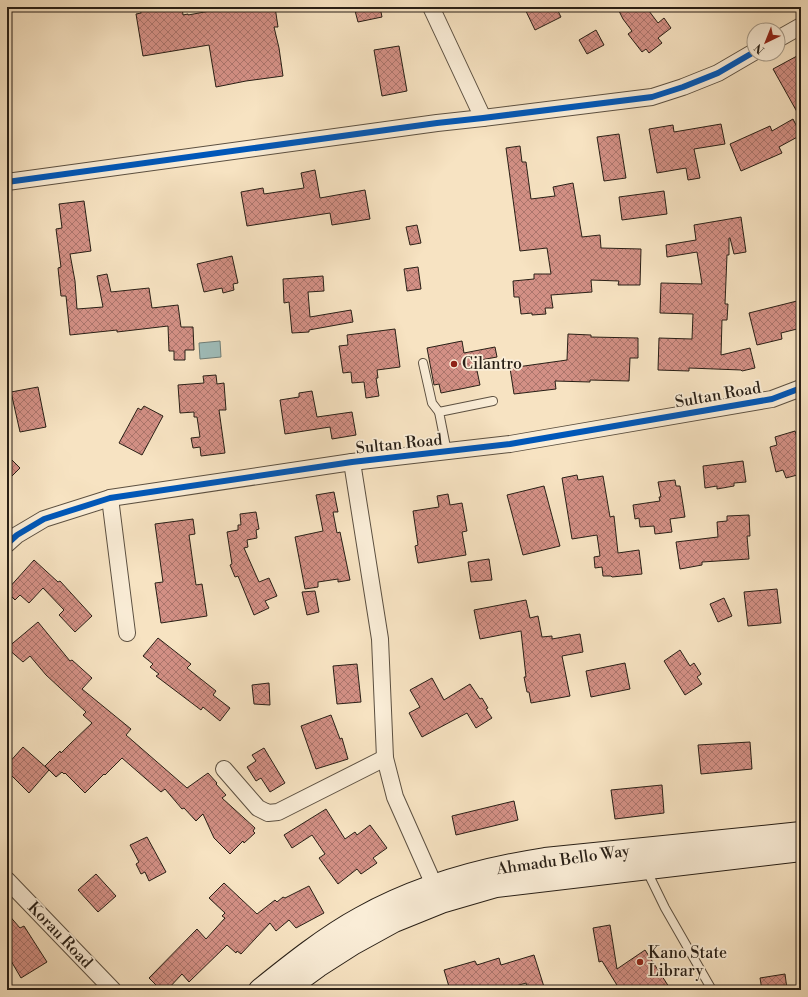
<svg xmlns="http://www.w3.org/2000/svg" width="808" height="997" font-family="'Libre Bodoni',serif">
	<style>
		.water { fill: #9fbdba; stroke: #6f7e78 }
		.building { fill: url(#building-cross-hatch); stroke: #281f16 }
		.lines { fill: none; stroke-linecap: round; stroke-linejoin: round }
		.service-casing { stroke: #5c5041; stroke-width: 10 }
		.minor-casing { stroke: #5c5041; stroke-width: 18 }
		.secondary-casing { stroke: #281f16; stroke-width: 24 }
		.service { stroke: #faedd7; stroke-width: 8 }
		.minor { stroke: #faedd7; stroke-width: 16 }
		.secondary { stroke: #faedd7; stroke-width: 22 }
		.cycleway-casing { stroke: #faedd7; stroke-width: 8 }
		.cycleway { stroke: #0057b8; stroke-width: 6 }
		.poi-dot { fill: #8f2418; stroke: #faedd7; stroke-width: 1.5 }
		.labels { text-anchor: middle; dominant-baseline: central; stroke-width: 3.5; stroke-linejoin: round; paint-order: stroke }
		.poi-label { font-size: 16px; fill: #281f16; stroke: #faedd7; text-anchor: start }
		.street-label { font-size: 16px; fill: #281f16; stroke: #faedd7 }
	</style>
	<defs>
		<pattern id="building-cross-hatch" width="8" height="8" patternUnits="userSpaceOnUse"><rect width="8" height="8" fill="#d39085"/><path d="M0 0l8 8M0 8l8-8" fill="none" stroke="#ab756c"/></pattern>
	</defs>
	<rect width="100%" height="100%" fill="#f7e3c2"/>
	<filter id="stains"><feTurbulence type="fractalNoise" baseFrequency=".005" numOctaves="4"/><feColorMatrix values="0 0 0 0 .2 0 0 0 0 .09 0 0 0 0 .02 0 0 0 .5 -.17"/></filter>
	<radialGradient id="worn" r=".72"><stop offset=".6" stop-color="#630" stop-opacity="0"/><stop offset="1" stop-color="#630" stop-opacity=".3"/></radialGradient>
	<polygon class="water" points="220,341 221,357 200,359 199,343"/>
	<g class="building">
		<polygon points="140,7 182,7 183,15 188,14 188,15 232,7 275,7 278,27 274,27 279,48 283,76 246,81 216,87 209,45 143,56 136,14 141,13"/>
		<polygon points="354,7 380,7 382,17 358,22"/>
		<polygon points="524,7 556,7 561,17 535,30"/>
		<polygon points="617,7 646,7 658,23 664,18 671,28 658,38 662,43 649,53 646,49 642,52 628,34 632,31 623,19"/>
		<polygon points="596,30 604,45 587,54 579,40"/>
		<polygon points="399,46 407,91 382,96 374,50"/>
		<polygon points="797,56 801,62 801,119 773,69"/>
		<polygon points="793,119 801,135 779,147 782,153 741,171 730,144 770,126 772,131"/>
		<polygon points="721,124 725,144 694,149 700,178 688,180 686,168 657,173 649,129 673,125 674,132"/>
		<polygon points="619,134 626,178 604,181 597,137"/>
		<polygon points="520,146 522,162 526,162 531,199 555,196 553,187 573,183 582,237 600,235 601,248 641,249 640,285 618,285 619,281 591,280 592,292 551,295 553,308 545,308 546,314 532,315 532,313 521,314 519,297 514,297 513,281 534,279 534,274 551,274 547,248 520,251 506,148"/>
		<polygon points="315,170 320,198 365,190 370,219 332,225 330,213 247,226 241,192 263,188 264,194 304,188 301,173"/>
		<polygon points="664,191 667,214 622,220 619,197"/>
		<polygon points="84,201 91,251 70,254 75,281 77,309 103,307 97,276 107,274 111,292 149,288 152,308 178,305 181,327 193,327 194,350 185,350 185,360 174,360 174,351 169,351 168,326 117,332 117,330 70,335 66,296 61,296 58,268 61,267 56,229 62,228 59,204"/>
		<polygon points="741,217 746,252 734,254 730,238 729,238 729,255 727,255 725,304 728,304 727,320 722,320 721,355 750,348 755,368 742,371 741,370 689,368 689,371 658,370 659,338 692,339 693,314 660,313 661,283 702,284 697,252 667,257 666,245 696,240 694,225"/>
		<polygon points="417,225 421,243 410,245 406,227"/>
		<polygon points="232,256 238,283 233,284 234,290 223,293 222,288 204,292 197,264"/>
		<polygon points="418,267 421,289 407,291 404,269"/>
		<polygon points="323,276 324,291 308,292 310,317 351,310 353,322 309,330 309,332 292,333 289,302 284,303 283,279"/>
		<polygon points="801,300 801,328 781,333 782,339 757,345 749,313"/>
		<polygon points="395,329 400,367 377,370 378,378 376,378 379,396 366,398 364,382 352,383 351,372 343,373 339,346 348,345 347,335"/>
		<polygon points="568,334 591,335 591,337 638,338 638,358 630,358 629,381 590,380 590,382 555,381 556,389 514,394 510,368 567,360"/>
		<polygon points="462,341 464,353 495,347 497,357 475,361 480,385 441,393 439,384 434,385 427,348"/>
		<polygon points="216,375 217,384 224,383 226,410 219,410 225,453 201,456 200,447 193,448 191,438 200,437 197,417 194,417 194,412 180,413 178,385 204,383 203,376"/>
		<polygon points="38,387 46,427 20,432 11,392"/>
		<polygon points="312,391 317,417 352,412 356,435 332,439 330,427 285,434 280,400 299,397 299,393"/>
		<polygon points="144,406 163,416 142,455 119,443 138,408 141,410"/>
		<polygon points="795,431 798,440 801,439 801,474 786,478 783,470 776,472 770,447 777,445 775,437"/>
		<polygon points="7,455 20,468 7,481"/>
		<polygon points="743,461 746,482 734,483 734,486 717,489 717,486 705,488 703,466"/>
		<polygon points="577,475 578,480 603,476 610,517 614,516 618,553 639,550 642,574 612,577 611,576 603,576 602,567 595,568 594,557 600,556 597,535 572,539 562,478"/>
		<polygon points="675,480 676,486 680,486 685,517 670,519 672,532 655,534 654,526 640,527 639,518 635,519 633,505 660,501 659,497 661,497 658,482"/>
		<polygon points="544,486 560,546 523,555 507,495"/>
		<polygon points="334,492 338,512 333,512 337,533 340,532 350,580 338,582 338,579 318,582 318,587 305,589 295,537 323,531 316,495"/>
		<polygon points="448,494 450,505 462,503 467,531 462,532 466,555 418,563 415,546 418,545 413,511 439,507 437,496"/>
		<polygon points="256,512 259,529 256,530 257,538 247,540 248,547 244,548 259,582 269,578 277,596 265,601 269,608 254,615 238,576 235,577 230,565 232,564 227,532 238,530 238,525 241,525 240,514"/>
		<polygon points="749,515 750,536 747,536 749,559 702,562 702,565 680,569 676,542 718,537 717,522 727,521 727,516"/>
		<polygon points="193,519 195,534 189,535 196,585 202,584 207,616 161,623 155,583 163,582 155,524"/>
		<polygon points="489,559 492,580 471,582 468,562"/>
		<polygon points="34,560 58,582 60,581 92,616 75,632 59,615 64,610 43,588 29,603 20,595 15,600 7,592 7,590"/>
		<polygon points="777,589 781,623 748,626 744,592"/>
		<polygon points="315,591 319,612 307,615 302,592"/>
		<polygon points="724,598 732,616 718,622 710,604"/>
		<polygon points="526,600 530,618 538,616 542,637 552,636 552,639 580,634 583,652 562,656 570,696 531,703 529,692 527,692 524,677 526,677 521,631 480,639 474,610"/>
		<polygon points="38,622 70,661 72,660 92,678 82,689 131,729 126,735 187,788 208,773 217,783 216,784 226,795 222,798 255,828 253,831 255,833 244,843 243,841 230,854 214,838 203,814 196,821 184,808 182,809 165,789 161,792 122,758 105,775 104,774 85,793 65,773 64,774 62,772 56,777 45,766 60,751 61,753 71,743 92,723 83,715 86,712 46,675 30,656 23,662 7,648"/>
		<polygon points="158,638 191,664 187,668 216,691 213,695 230,708 220,721 203,707 201,710 156,676 159,674 150,667 153,664 143,656"/>
		<polygon points="680,650 690,666 694,663 701,674 697,677 702,684 685,695 664,661"/>
		<polygon points="625,663 630,689 591,697 586,671"/>
		<polygon points="357,664 361,702 337,704 333,666"/>
		<polygon points="432,678 444,700 470,684 480,699 482,698 488,708 486,709 492,718 476,728 467,713 422,737 409,713 420,707 410,690"/>
		<polygon points="269,683 270,705 254,704 252,685"/>
		<polygon points="331,715 340,739 342,738 348,759 316,769 301,726"/>
		<polygon points="750,742 752,769 701,774 698,745"/>
		<polygon points="23,747 49,770 29,793 7,771 7,765"/>
		<polygon points="264,748 285,783 270,792 261,778 256,781 247,767 256,761 252,755"/>
		<polygon points="662,785 664,813 615,819 611,790"/>
		<polygon points="514,801 518,820 456,835 452,816"/>
		<polygon points="326,809 345,839 355,832 357,835 370,825 387,848 373,858 377,863 361,874 357,869 338,884 319,858 325,854 312,835 292,848 284,835"/>
		<polygon points="147,837 166,872 149,881 145,872 141,874 136,864 139,862 130,845"/>
		<polygon points="96,874 116,896 98,912 78,890"/>
		<polygon points="224,883 257,914 275,900 277,902 283,897 285,898 309,886 324,913 296,928 289,920 276,931 270,923 241,954 237,951 236,953 227,945 189,982 182,974 167,990 161,990 149,978 197,929 206,939 225,918 222,916 225,913 209,898"/>
		<polygon points="7,913 20,928 24,926 47,962 21,978 7,954"/>
		<polygon points="610,925 617,969 645,950 671,990 620,990 602,961 599,962 593,928"/>
		<polygon points="534,955 545,990 528,990 526,983 502,990 450,990 444,970 475,961 477,965 499,958 501,965"/>
		<polygon points="785,974 787,989 762,990 760,978"/>
	</g>
	<g class="lines">
		<g class="service-casing">
			<g id="service">
				<polyline points="423,363 432,403 439,412"/>
				<polyline points="447,452 439,412 493,401"/>
				<polyline points="646,869 665,908 712,990"/>
			</g>
		</g>
		<g class="minor-casing">
			<g id="minor">
				<polyline points="431,7 483,118"/>
				<polyline points="778,39 801,26"/>
				<polyline points="7,182 437,123 483,118 652,97 683,87 718,73 754,52"/>
				<polyline points="352,462 380,639 385,758 395,797 439,896"/>
				<polyline points="110,498 127,633"/>
				<polyline points="7,544 17,535 44,519 110,498 352,462 510,444 772,399 801,388"/>
				<polyline points="224,769 258,808 268,813 278,812 385,758"/>
				<polyline points="7,880 113,990"/>
			</g>
		</g>
		<g class="secondary-casing">
			<g id="secondary">
				<path d="M260 990C291 965 326 937 361 918 418 886 481 869 545 859L801 833"/>
				<polyline points="285,990 318,966 354,943 394,921 441,902 496,886 801,850"/>
			</g>
		</g>
		<use href="#service" class="service"/>
		<use href="#minor" class="minor"/>
		<use href="#secondary" class="secondary"/>
		<g class="cycleway-casing">
			<g id="cycleway">
				<polyline points="7,182 437,123 483,118 652,97 683,87 718,73 754,52"/>
				<polyline points="7,544 17,535 44,519 110,498 352,462 510,444 772,399 801,388"/>
			</g>
		</g>
		<use href="#cycleway" class="cycleway"/>
	</g>
	<g class="poi-dot">
		<circle cx="454" cy="364" r="4"/>
		<circle cx="640" cy="962" r="4"/>
	</g>
	<g class="labels">
		<g class="poi-label">
			<text x="462" y="364">Cilantro</text>
			<text x="648" y="953">Kano State<tspan x="648" dy="18">Library</tspan></text>
		</g>
		<g class="street-label">
			<text transform="translate(718 395) rotate(-10)">Sultan Road</text>
			<text transform="translate(399 444) rotate(-6)">Sultan Road</text>
			<text transform="translate(563 860) rotate(-8)">Ahmadu Bello Way</text>
			<text transform="translate(60 935) rotate(46)">Korau Road</text>
		</g>
	</g>
	<rect width="808" height="997" fill="none" stroke="#f7e3c2" stroke-width="24"/>
	<rect x="8" y="8" width="792" height="981" fill="none" stroke="#281f16" stroke-width="2"/>
	<rect x="12" y="12" width="784" height="973" fill="none" stroke="#281f16"/>
	<g transform="translate(766 42) rotate(223)"><circle r="19" fill="#faedd7" stroke="#a69b8a"/>
	<path d="M0-3L7 15L0 10L-7 15Z" fill="#8f2418"/>
	<text y="-6" font-size="11" font-weight="bold" text-anchor="middle" fill="#281f16">N</text>
	</g>
	<rect width="100%" height="100%" filter="url(#stains)"/>
	<rect width="100%" height="100%" fill="url(#worn)"/>
</svg>
